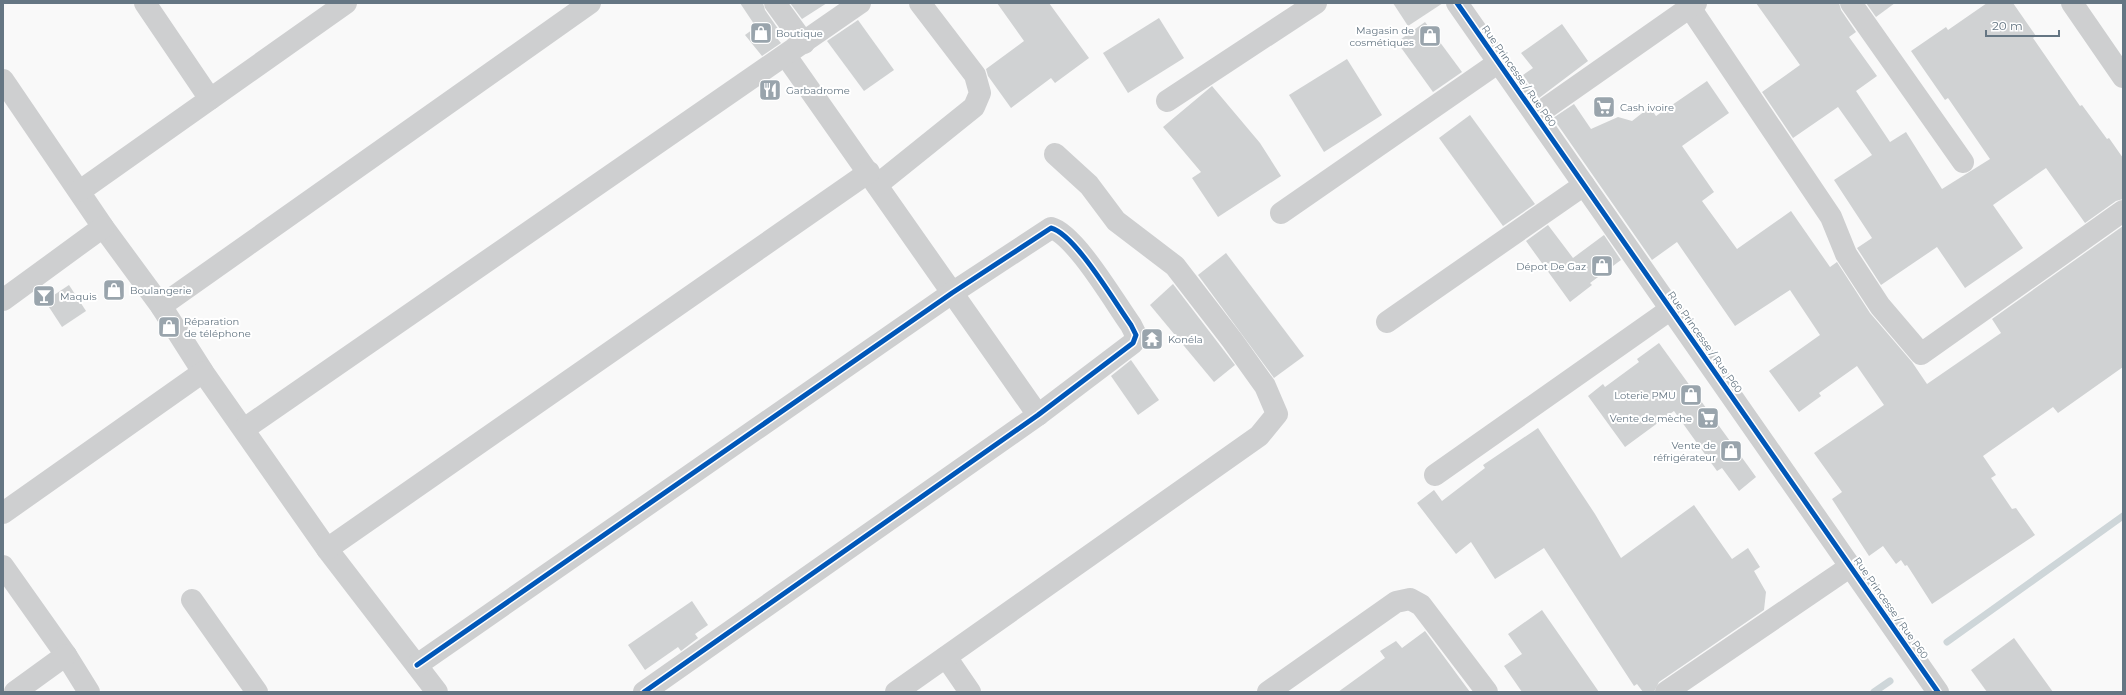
<svg xmlns="http://www.w3.org/2000/svg" width="2126" height="695" font-family="Montserrat,sans-serif">
	<style>
		.lines { fill: none; stroke-linecap: round; stroke-linejoin: round }
		.stream { stroke: #ced6d9; stroke-width: 7 }
		.building { fill: #d0d2d3 }
		.minor { stroke: #cecfd0; stroke-width: 22 }
		.cycleway-casing { stroke: #fff; stroke-width: 8 }
		.cycleway { stroke: #0057b8; stroke-width: 5 }
		.labels { text-anchor: middle; dominant-baseline: central; stroke-width: 4; stroke-linejoin: round; paint-order: stroke }
		.poi-label { font-size: 10px; fill: #657683; stroke: #fff; text-anchor: start }
		.street-label { font-size: 10px; fill: #657683; stroke: #fff }
	</style>
	<rect width="100%" height="100%" fill="#f9f9f9"/>
	<g class="lines">
		<g class="stream">
			<polyline points="1947,642 2123,516"/>
			<polyline points="1874,692 1890,681"/>
		</g>
	</g>
	<g class="building">
		<polygon points="740,3 763,3 765,10 781,33 776,37 781,43 762,56 745,35 756,27"/>
		<polygon points="790,3 827,3 802,19"/>
		<polygon points="997,3 1049,3 1089,58 1055,83 1051,78 1011,108 988,76 986,69 1024,41"/>
		<polygon points="1393,3 1443,3 1408,26"/>
		<polygon points="1756,3 1839,3 1841,10 1856,32 1849,37 1877,76 1856,91 1890,142 1906,132 1942,189 1990,159 1948,98 1945,100 1911,51 1946,27 1948,30 1987,3 2013,3 2036,36 2033,38 2080,106 2082,105 2107,139 2109,138 2123,158 2123,199 2116,201 2085,223 2046,168 1993,205 2023,248 1965,288 1937,247 1881,285 1857,248 1872,238 1834,180 1872,155 1838,107 1793,138 1762,92 1800,65"/>
		<polygon points="1866,3 1895,3 1876,17"/>
		<polygon points="1159,18 1184,58 1128,93 1103,53"/>
		<polygon points="858,20 894,70 864,91 827,41"/>
		<polygon points="1425,22 1462,72 1433,92 1397,42"/>
		<polygon points="1562,24 1588,61 1539,98 1523,75 1533,68 1521,53"/>
		<polygon points="1347,59 1382,115 1324,152 1289,95"/>
		<polygon points="1707,81 1729,113 1682,146 1714,192 1702,201 1737,249 1791,211 1830,267 1837,262 1870,313 1912,362 1927,384 2001,333 1992,319 2123,226 2123,367 2058,413 2053,407 1983,456 1996,475 1991,478 2012,509 2016,508 2035,535 1932,604 1907,565 1905,566 1901,560 1896,564 1883,546 1869,556 1832,499 1842,492 1814,453 1884,405 1857,366 1819,393 1821,396 1799,412 1769,371 1820,335 1790,290 1735,326 1677,242 1652,260 1553,118 1574,104 1591,129 1618,117 1632,121 1650,107 1656,116"/>
		<polygon points="1212,86 1260,143 1281,176 1218,217 1192,178 1201,172 1163,127"/>
		<polygon points="1470,115 1535,204 1503,226 1439,138"/>
		<polygon points="1548,225 1573,258 1604,235 1621,260 1590,283 1592,285 1570,302 1526,241"/>
		<polygon points="1226,253 1304,356 1274,378 1198,275"/>
		<polygon points="1173,284 1235,365 1214,382 1150,305"/>
		<polygon points="69,285 86,311 62,327 45,301"/>
		<polygon points="1659,343 1756,477 1739,491 1722,468 1717,471 1674,411 1625,447 1588,396 1603,384 1605,387 1639,362 1637,359"/>
		<polygon points="1131,360 1159,400 1138,415 1111,376"/>
		<polygon points="1538,428 1595,514 1621,558 1694,505 1732,559 1748,548 1760,567 1754,571 1766,592 1764,610 1659,682 1654,692 1643,692 1637,684 1634,686 1544,548 1495,579 1471,542 1456,554 1417,503 1434,490 1442,501 1485,468 1483,465"/>
		<polygon points="692,601 708,625 695,634 698,638 681,651 678,647 645,670 628,645"/>
		<polygon points="1542,610 1599,692 1522,692 1504,666 1522,654 1508,634"/>
		<polygon points="1425,631 1470,692 1338,692 1385,658 1380,651 1396,641 1402,648"/>
		<polygon points="2014,638 2053,692 1987,692 1971,670"/>
	</g>
	<g class="lines">
		<g class="minor">
			<polyline points="145,3 210,99"/>
			<polyline points="775,3 804,43"/>
			<polyline points="1457,3 1938,692"/>
			<polyline points="1687,3 1831,217 1846,254 1880,306 1921,354 2123,211"/>
			<polyline points="1851,3 1963,162"/>
			<polyline points="2072,3 2123,77"/>
			<polyline points="786,56 1038,415"/>
			<polyline points="3,80 103,227 161,306 203,372 327,549 437,692"/>
			<polyline points="1167,101 1316,3"/>
			<polyline points="1536,115 1696,3"/>
			<polyline points="877,185 974,107 980,93 975,75 920,3"/>
			<polyline points="80,191 346,3"/>
			<polyline points="1281,213 1499,62"/>
			<polyline points="3,300 103,227"/>
			<polyline points="161,306 590,3"/>
			<polyline points="1387,322 1584,185"/>
			<polyline points="244,429 860,3"/>
			<polyline points="1435,475 1671,309"/>
			<polyline points="3,513 203,372"/>
			<polyline points="327,549 869,172"/>
			<polyline points="3,566 66,655 89,692"/>
			<polyline points="192,600 257,692"/>
			<polyline points="946,657 970,692"/>
			<path d="M417 665 952 293 1051 228C1075 234 1115 303 1131 325L1136 335 1133 343 1038 415 644 692"/>
			<polyline points="15,692 66,655"/>
			<polyline points="896,692 1259,436 1277,414 1265,386 1232,340 1175,266 1116,221 1089,185 1055,154"/>
			<polyline points="1268,692 1396,602 1410,599 1421,605 1487,692"/>
			<polyline points="1666,692 1851,566"/>
		</g>
		<g class="cycleway-casing">
			<g id="cycleway">
				<polyline points="1457,3 1938,692"/>
				<path d="M417 665 952 293 1051 228C1075 234 1115 303 1131 325L1136 335 1133 343 1038 415 644 692"/>
			</g>
		</g>
		<use href="#cycleway" class="cycleway"/>
	</g>
	<defs>
		<g id="shop-square" transform="scale(1.15)"><rect x="-9" y="-9" width="18" height="18" rx="4" fill="#99a4ac" stroke="#fff"/><path d="M-5-2.5h2.3a2.7 3.5 0 0 1 5.4 0H5L5.5 6h-11ZM-1.5-2.5h3a1.5 2.3 0 0 0-3 0Z" fill="#fff"/></g>
		<g id="restaurant-square" transform="scale(1.15)"><rect x="-9" y="-9" width="18" height="18" rx="4" fill="#99a4ac" stroke="#fff"/><path d="M-5-6h1v4h1v-4h1v4h1v-4h1v5L-1.5 .5V6h-2V.5L-5-1ZM5-6V6H3V1.5H1.5Q1.5-4 5-6Z" fill="#fff"/></g>
		<g id="supermarket-square" transform="scale(1.15)"><rect x="-9" y="-9" width="18" height="18" rx="4" fill="#99a4ac" stroke="#fff"/><path d="M-6-5.5h2.5l.6 2H6L4.5 2H-2.5L-4.4-4H-6ZM-1.5 3.2a1.3 1.3 0 1 0 .1 0ZM3 3.2a1.3 1.3 0 1 0 .1 0Z" fill="#fff"/></g>
		<g id="bar-square" transform="scale(1.15)"><rect x="-9" y="-9" width="18" height="18" rx="4" fill="#99a4ac" stroke="#fff"/><path d="M-6-5H6L.8 .8V4.5H3.5V6h-7V4.5H-.8V.8Z" fill="#fff"/></g>
		<g id="temple-square" transform="scale(1.15)"><rect x="-9" y="-9" width="18" height="18" rx="4" fill="#99a4ac" stroke="#fff"/><path d="M0-6L5-2H3V0L6.5 2.5H4V6H1.5V3h-3V6H-4V2.5H-6.5L-3 0V-2H-5Z" fill="#fff"/></g>
	</defs>
	<g fill-rule="evenodd">
		<use href="#shop-square" x="761" y="33"/>
		<use href="#shop-square" x="1430" y="36"/>
		<use href="#restaurant-square" x="770" y="90"/>
		<use href="#supermarket-square" x="1604" y="107"/>
		<use href="#shop-square" x="1602" y="266"/>
		<use href="#shop-square" x="114" y="290"/>
		<use href="#bar-square" x="44" y="296"/>
		<use href="#shop-square" x="169" y="327"/>
		<use href="#temple-square" x="1152" y="339"/>
		<use href="#shop-square" x="1691" y="395"/>
		<use href="#supermarket-square" x="1708" y="418"/>
		<use href="#shop-square" x="1731" y="451"/>
	</g>
	<g class="labels">
		<g class="poi-label">
			<text x="1414" y="30" text-anchor="end">Magasin de<tspan x="1414" dy="12">cosmétiques</tspan></text>
			<text x="776" y="33">Boutique</text>
			<text x="786" y="90">Garbadrome</text>
			<text x="1620" y="107">Cash ivoire</text>
			<text x="1586" y="266" text-anchor="end">Dépot De Gaz</text>
			<text x="130" y="290">Boulangerie</text>
			<text x="60" y="296">Maquis</text>
			<text x="184" y="321">Réparation<tspan x="184" dy="12">de téléphone</tspan></text>
			<text x="1168" y="339">Konéla</text>
			<text x="1676" y="395" text-anchor="end">Loterie PMU</text>
			<text x="1692" y="418" text-anchor="end">Vente de mèche</text>
			<text x="1716" y="445" text-anchor="end">Vente de<tspan x="1716" dy="12">réfrigérateur</tspan></text>
		</g>
		<g class="street-label">
			<text transform="translate(1519 76) rotate(55)">Rue Princesse / Rue P60</text>
			<text transform="translate(1705 342) rotate(55)">Rue Princesse / Rue P60</text>
			<text transform="translate(1891 608) rotate(55)">Rue Princesse / Rue P60</text>
		</g>
	</g>
	<rect width="2126" height="695" fill="none" stroke="#657683" stroke-width="8"/>
	<path d="M1986 30v6h73v-6" fill="none" stroke="#657683" stroke-width="2"/>
	<text x="1992" y="30" font-size="12" fill="#657683" stroke="#ffffff" stroke-width="3" paint-order="stroke">20 m</text>
</svg>
